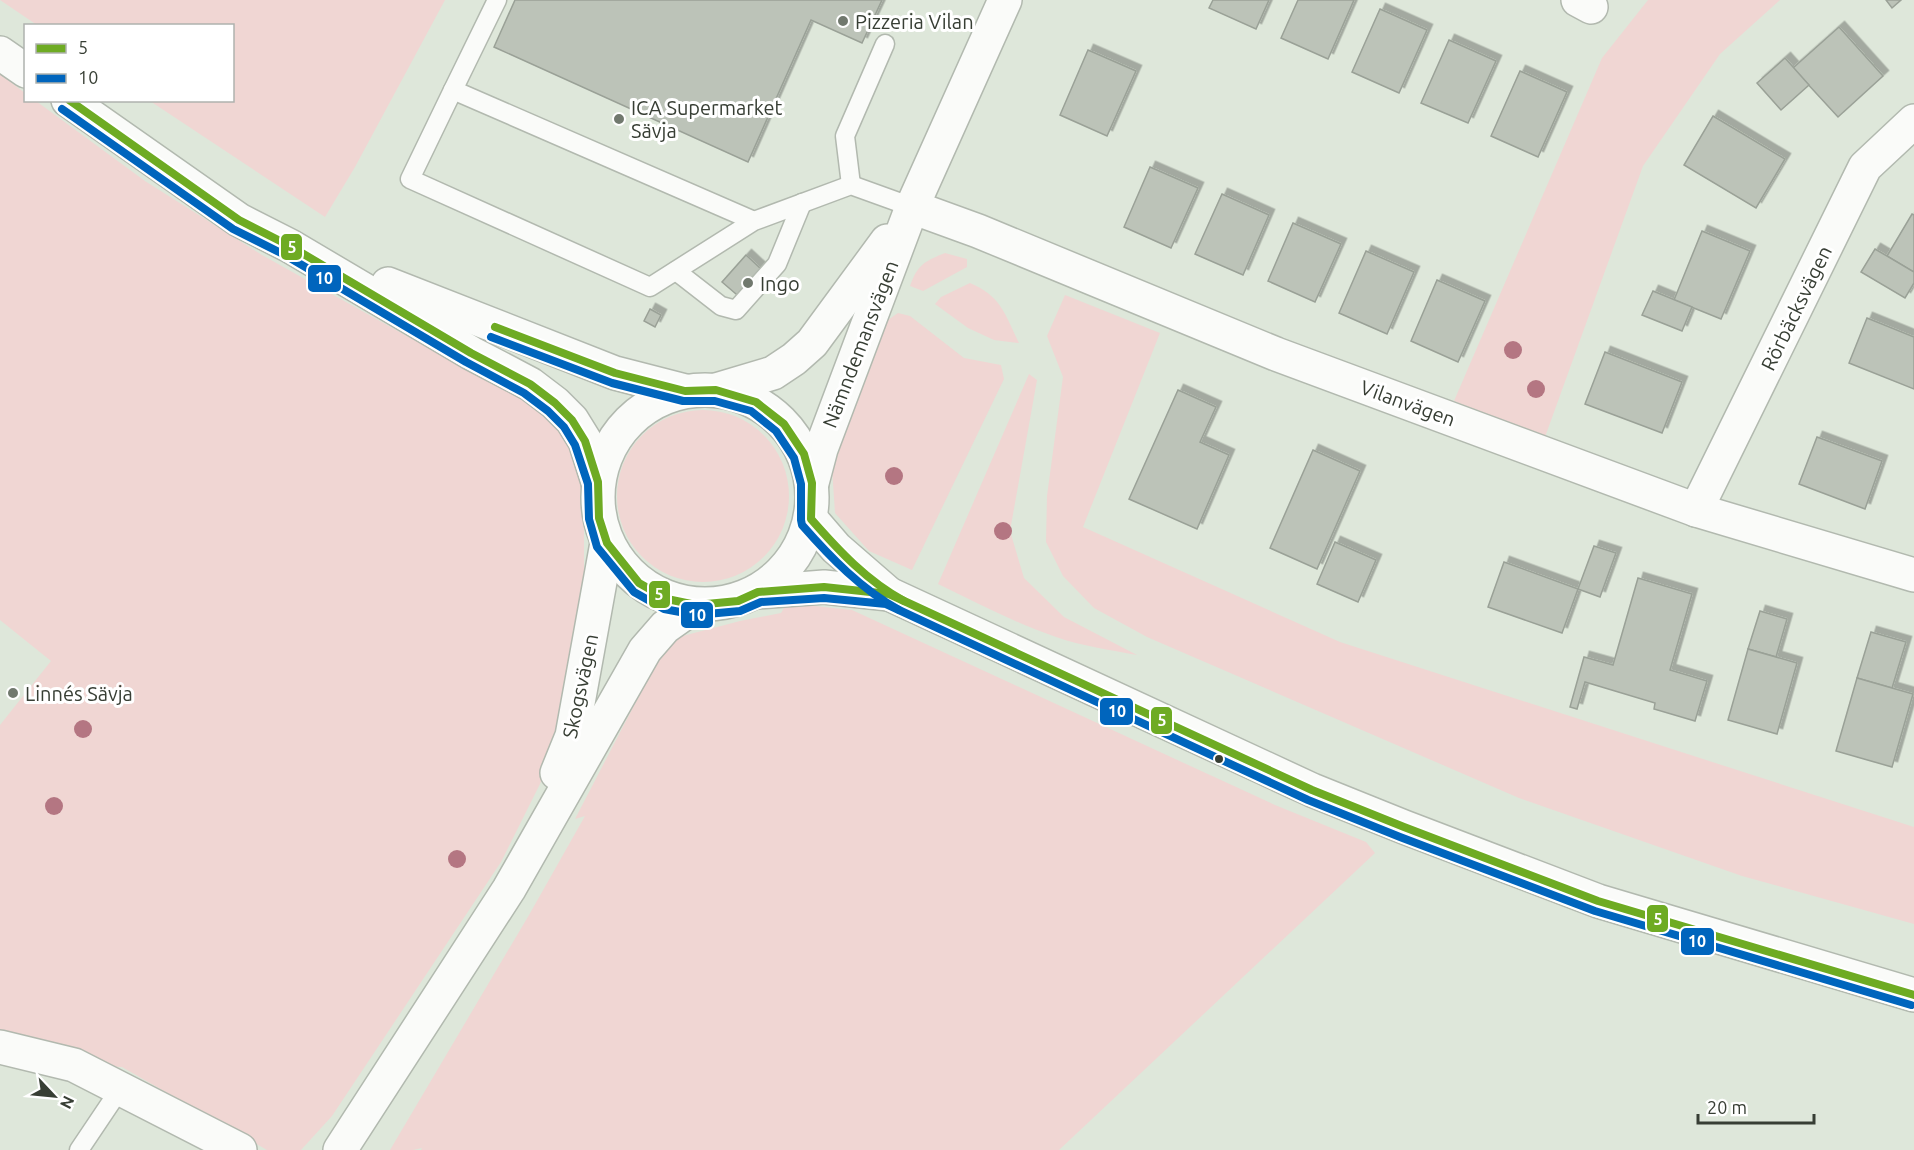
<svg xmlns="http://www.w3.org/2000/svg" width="1914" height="1150" font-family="Ubuntu,sans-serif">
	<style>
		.green { fill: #f0d6d3 }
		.building { fill: #bcc3b8; stroke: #9aa197; stroke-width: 1.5; filter: url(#shadow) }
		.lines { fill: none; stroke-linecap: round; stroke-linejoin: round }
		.lane-casing { stroke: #b2b9af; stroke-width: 21 }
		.street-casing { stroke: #b2b9af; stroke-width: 36 }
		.secondary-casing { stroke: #b2b9af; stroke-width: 36 }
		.lane { stroke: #fafbf9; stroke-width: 18 }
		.street { stroke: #fafbf9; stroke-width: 33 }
		.secondary { stroke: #fafbf9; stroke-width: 33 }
		.bus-1-casing { stroke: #fff; stroke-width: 12 }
		.bus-2-casing { stroke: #fff; stroke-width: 12 }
		.bus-1 { stroke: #6eab23; stroke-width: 8 }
		.bus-2 { stroke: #0065bd; stroke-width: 8 }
		.tree { fill: #b47682 }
		.poi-dot { fill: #71796e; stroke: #fff; stroke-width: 2 }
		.bus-dot { fill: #373e34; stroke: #fff; stroke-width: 2 }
		.labels { text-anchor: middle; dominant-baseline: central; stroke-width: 6; stroke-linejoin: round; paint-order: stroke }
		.poi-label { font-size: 20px; fill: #373e34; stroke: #fff; text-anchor: start }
		.street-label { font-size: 20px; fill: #373e34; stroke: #fff }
		.line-badge { stroke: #fff; stroke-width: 2 }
		.badge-label { font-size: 16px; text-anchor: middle; font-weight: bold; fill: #fff }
	</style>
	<defs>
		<filter id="shadow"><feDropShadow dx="5.5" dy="-5.5" stdDeviation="0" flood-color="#0004"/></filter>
	</defs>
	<rect width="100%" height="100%" fill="#dee7da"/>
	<g class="green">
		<polygon points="0,0 445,0 355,167 325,217 150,101 232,100 232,26 37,25"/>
		<polygon points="1648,0 1780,0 1720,54 1643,166 1545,437 1454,401 1602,58"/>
		<polygon points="0,74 25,93 26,100 36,101 145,181 262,255 412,339 518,392 546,411 579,462 584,516 584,615 566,711 540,784 501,862 332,1116 301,1150 267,1150 122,1067 74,1065 0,1047 0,725 51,661 0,620"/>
		<path d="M945 253 967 259V267L923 291 910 286C917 265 925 261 945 253Z"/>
		<path d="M970 283C1001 296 1005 314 1019 343L994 340 968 328 935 304 941 297Z"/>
		<polygon points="1065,295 1160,333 1083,527 1340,642 1914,827 1914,924 1742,876 1519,798 1147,637 1094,608 1063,576 1046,542 1047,496 1063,377 1047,336"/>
		<polygon points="898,313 910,316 964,358 1001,365 1004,379 912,570 869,551 835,513 832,468 888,320"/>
		<path d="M1029 374 1037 380 1010 531 1024 578 1064 617 1137 655C1110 650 1082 646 1056 637 1015 623 977 603 938 584Z"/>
		<circle cx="703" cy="496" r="86"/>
		<polygon points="787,603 852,610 1275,805 1366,842 1375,853 1059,1150 421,1150 422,1148 413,1150 390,1150 529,915 585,816 575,819 653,669 675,638 740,621 781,613"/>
	</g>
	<g class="building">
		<polygon points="515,0 882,0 862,43 811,20 748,162 494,47"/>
		<polygon points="1213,0 1269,0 1256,29 1209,8"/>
		<polygon points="1298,0 1354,0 1328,59 1281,38"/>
		<polygon points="1886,0 1901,0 1892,8"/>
		<polygon points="1380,9 1427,30 1399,93 1352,72"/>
		<polygon points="1839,27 1883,76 1838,117 1793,68"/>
		<polygon points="1449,40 1496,61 1468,123 1421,103"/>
		<polygon points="1088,50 1136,71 1107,136 1060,115"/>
		<polygon points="1785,58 1809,85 1781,110 1757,83"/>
		<polygon points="1520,71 1567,92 1538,157 1491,136"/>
		<polygon points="1713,116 1785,159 1756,208 1684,165"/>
		<polygon points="1150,167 1198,188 1171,248 1124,227"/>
		<polygon points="1222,194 1269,215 1243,275 1195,254"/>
		<polygon points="1912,214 1914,215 1914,272 1887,256"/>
		<polygon points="1293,223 1341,244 1315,302 1268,281"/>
		<polygon points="1702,231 1750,251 1721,319 1674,300"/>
		<polygon points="1875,249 1914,272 1914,283 1905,298 1861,272"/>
		<polygon points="1366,251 1414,272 1387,334 1339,313"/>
		<polygon points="746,255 773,280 750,306 722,282"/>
		<polygon points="1437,280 1485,301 1458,362 1411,341"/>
		<polygon points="1653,291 1692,307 1682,331 1642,315"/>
		<polygon points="650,309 661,315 655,327 644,321"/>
		<polygon points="1867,318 1914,337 1914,389 1849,363"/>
		<polygon points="1605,352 1682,382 1662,433 1585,404"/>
		<polygon points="1178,390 1216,407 1200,442 1229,455 1197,529 1129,499"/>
		<polygon points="1817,437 1882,461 1865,509 1799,484"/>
		<polygon points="1313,450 1360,471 1317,569 1270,548"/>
		<polygon points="1335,542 1376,560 1358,602 1317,584"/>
		<polygon points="1594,546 1616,553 1600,597 1578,589"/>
		<polygon points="1504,562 1578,589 1562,633 1488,607"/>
		<polygon points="1638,578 1692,594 1670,670 1707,681 1695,721 1654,709 1655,703 1585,682 1577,709 1570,707 1584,657 1613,665"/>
		<polygon points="1760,611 1787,619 1776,657 1748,649"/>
		<polygon points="1871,632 1906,642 1892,688 1857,678"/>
		<polygon points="1748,649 1797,663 1777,734 1728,720"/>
		<polygon points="1857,678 1913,694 1892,767 1836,751"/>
	</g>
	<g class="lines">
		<g class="lane-casing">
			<g id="lane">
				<polyline points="453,90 497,0"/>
				<polyline points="851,185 845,136 885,44"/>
				<polyline points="754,221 453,90 410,179 650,287 754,221 851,185 912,207"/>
				<polyline points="676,271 721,306 736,310 777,264 802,203"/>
				<polyline points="79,1150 120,1089"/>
			</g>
		</g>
		<g class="street-casing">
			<g id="street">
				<polyline points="1578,0 1591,7"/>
				<polyline points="912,207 978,231 1276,354 1696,510 1914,575"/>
				<polyline points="1696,510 1865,167 1914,121"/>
				<polyline points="0,1047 74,1065 240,1150"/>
			</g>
		</g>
		<g class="secondary-casing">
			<g id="secondary">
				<polyline points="0,53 26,71"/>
				<polyline points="68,100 239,220 290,246 471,353 530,384 555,403 572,420 585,441 598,482"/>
				<polyline points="388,284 615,373 685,391"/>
				<polyline points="716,390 773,373 794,359 812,343 887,241"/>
				<circle cx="705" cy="497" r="107"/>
				<polyline points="812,483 821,449 912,207 1005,0"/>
				<polyline points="811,519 836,548 889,594 1312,790 1404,827 1598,901 1914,995"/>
				<polyline points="758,592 824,587 889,594"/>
				<polyline points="557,773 572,736 607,543"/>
				<polyline points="340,1150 509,889 645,650 665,627 696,605"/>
			</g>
		</g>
		<use href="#lane" class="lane"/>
		<use href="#street" class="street"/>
		<use href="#secondary" class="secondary"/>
		<g class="bus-1-casing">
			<g id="bus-1">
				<polyline points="69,100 239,220 290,246 471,353 530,384 555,403 572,420 585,441 598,482 599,518 607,543 639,583 667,599 696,605 738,601 758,592 824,587 889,594 1312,790 1404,827 1598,901 1914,995"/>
				<path d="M495 327 615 373 685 391 716 390 756 402 784 424 804 454 812 483 811 519C839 551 867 581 904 601"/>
			</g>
		</g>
		<g class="bus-2-casing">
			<g id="bus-2">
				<polyline points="62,109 233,229 285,255 466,362 524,393 548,411 564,427 575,445 588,484 589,519 597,547 634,592 664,609 696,615 740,611 761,602 824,598 886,604 1308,800 1400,837 1595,911 1911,1005"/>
				<path d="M491 337 612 383 683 401H715L751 411 776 431 794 458 801 484V520L802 525C831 558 861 589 899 610"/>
			</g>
		</g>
		<use href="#bus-1" class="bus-1"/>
		<use href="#bus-2" class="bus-2"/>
	</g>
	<g class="tree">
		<circle cx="1513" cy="350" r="9"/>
		<circle cx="1536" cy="389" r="9"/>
		<circle cx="894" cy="476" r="9"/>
		<circle cx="1003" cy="531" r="9"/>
		<circle cx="83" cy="729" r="9"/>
		<circle cx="54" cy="806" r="9"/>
		<circle cx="457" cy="859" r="9"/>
	</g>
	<g class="poi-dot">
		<circle cx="843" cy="21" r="6"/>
		<circle cx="619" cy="119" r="6"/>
		<circle cx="748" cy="283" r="6"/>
		<circle cx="13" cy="693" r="6"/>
	</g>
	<circle class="bus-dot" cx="1219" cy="759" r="5"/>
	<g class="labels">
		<g class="poi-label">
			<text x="855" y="21">Pizzeria Vilan</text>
			<text x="631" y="107">ICA Supermarket<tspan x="631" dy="23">Sävja</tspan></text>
			<text x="760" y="283">Ingo</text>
			<text x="25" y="693">Linnés Sävja</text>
		</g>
		<g class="street-label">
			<text transform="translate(1796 308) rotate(-64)">Rörbäcksvägen</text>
			<text transform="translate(860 344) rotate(-69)">Nämndemansvägen</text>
			<text transform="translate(1408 403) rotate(20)">Vilanvägen</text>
			<text transform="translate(580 686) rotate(-78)">Skogsvägen</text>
		</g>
	</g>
	<g class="line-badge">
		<rect x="280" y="233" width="23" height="28" rx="6" fill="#6eab23"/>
		<rect x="307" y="264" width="35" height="29" rx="6" fill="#0065bd"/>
		<rect x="648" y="580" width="23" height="29" rx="6" fill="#6eab23"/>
		<rect x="680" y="601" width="34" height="28" rx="6" fill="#0065bd"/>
		<rect x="1099" y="697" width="35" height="29" rx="6" fill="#0065bd"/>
		<rect x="1150" y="706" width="23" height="29" rx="6" fill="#6eab23"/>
		<rect x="1646" y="904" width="23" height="29" rx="6" fill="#6eab23"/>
		<rect x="1680" y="927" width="35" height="29" rx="6" fill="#0065bd"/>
	</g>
	<g class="badge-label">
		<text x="292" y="253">5</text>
		<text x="324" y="284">10</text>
		<text x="659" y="600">5</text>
		<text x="697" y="621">10</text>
		<text x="1117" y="717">10</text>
		<text x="1162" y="726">5</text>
		<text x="1658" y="925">5</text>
		<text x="1697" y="947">10</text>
	</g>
	<rect x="24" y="24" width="210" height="78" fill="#ffffff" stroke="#afb2ae" stroke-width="1.5"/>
	<rect x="36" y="44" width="30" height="9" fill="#6eab23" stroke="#afb2ae" stroke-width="1.5"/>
	<text x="78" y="54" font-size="18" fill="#373e34">5</text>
	<rect x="36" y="74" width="30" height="9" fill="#0065bd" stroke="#afb2ae" stroke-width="1.5"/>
	<text x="78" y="84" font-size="18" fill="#373e34">10</text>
	<g transform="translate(54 1096) rotate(116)" stroke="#ffffff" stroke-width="4.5" paint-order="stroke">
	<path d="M0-4.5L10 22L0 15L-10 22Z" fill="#373e34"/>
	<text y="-9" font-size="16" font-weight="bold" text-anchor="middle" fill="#373e34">N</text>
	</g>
	<path d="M1698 1114v9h116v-9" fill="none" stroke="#373e34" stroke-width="3"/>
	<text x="1707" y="1114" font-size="18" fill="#373e34" stroke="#ffffff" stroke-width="4.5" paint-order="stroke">20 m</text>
</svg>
